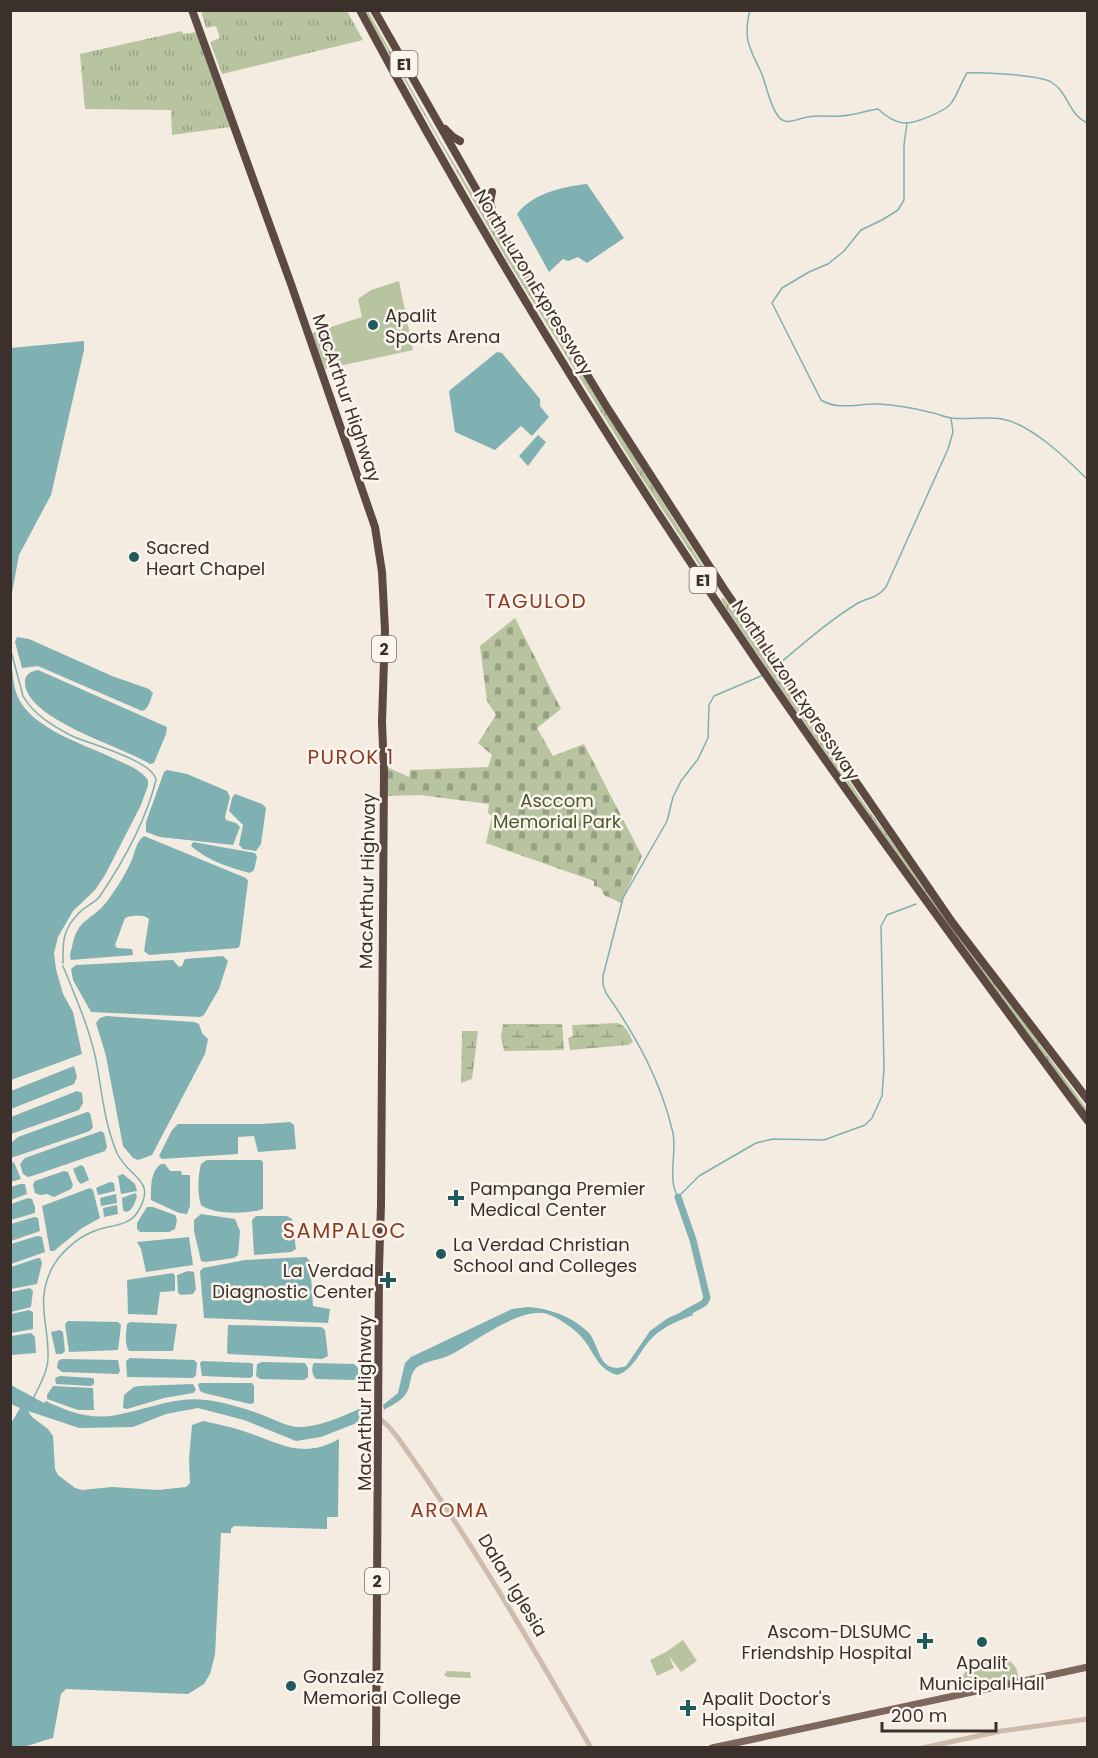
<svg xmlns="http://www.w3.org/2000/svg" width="1098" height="1758" font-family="Poppins,sans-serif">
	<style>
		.grass { fill: url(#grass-tufts) }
		.wetland { fill: url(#wetland-marsh) }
		.cemetery { fill: url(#cemetery-stones) }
		.park { fill: #b8c4a0 }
		.water { fill: #7fb0b2 }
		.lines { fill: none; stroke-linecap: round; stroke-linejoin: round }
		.stream { stroke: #7fb0b2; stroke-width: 1.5 }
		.river { stroke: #7fb0b2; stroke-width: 7 }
		.minor { stroke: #cdbbac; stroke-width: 5 }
		.major { stroke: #7d675c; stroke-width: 7 }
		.highway { stroke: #5c4a42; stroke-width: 8 }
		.poi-dot { fill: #1f5a5e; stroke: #fbf5ee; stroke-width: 2 }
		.labels { text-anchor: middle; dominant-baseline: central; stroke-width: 5; stroke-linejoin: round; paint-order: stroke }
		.shield { fill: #fbf5ee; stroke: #756b66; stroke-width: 1.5 }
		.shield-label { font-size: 16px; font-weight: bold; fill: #3b302b }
		.street-label { font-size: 18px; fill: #3b302b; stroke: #fbf5ee }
		.poi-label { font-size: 18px; fill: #3b302b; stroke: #fbf5ee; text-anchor: start }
		.park-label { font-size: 18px; fill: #4a5a2e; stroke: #fbf5ee }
		.neighbourhood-label { font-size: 20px; letter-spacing: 1.5px; fill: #8c3b22; stroke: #fbf5ee }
		.quarter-label { font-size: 21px; letter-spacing: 1.5px; fill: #8c3b22; stroke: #fbf5ee }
	</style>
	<defs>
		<pattern id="grass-tufts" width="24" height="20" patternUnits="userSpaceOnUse" patternTransform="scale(1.5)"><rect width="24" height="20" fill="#b8c4a0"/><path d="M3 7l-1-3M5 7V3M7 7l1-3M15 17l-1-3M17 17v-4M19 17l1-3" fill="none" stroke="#97a083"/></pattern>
		<pattern id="wetland-marsh" width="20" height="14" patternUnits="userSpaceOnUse" patternTransform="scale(1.5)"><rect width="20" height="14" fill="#b8c4a0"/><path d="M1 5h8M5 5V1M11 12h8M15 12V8" fill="none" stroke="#97a083"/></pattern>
		<pattern id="cemetery-stones" width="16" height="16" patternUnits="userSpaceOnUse" patternTransform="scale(1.5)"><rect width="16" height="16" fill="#b8c4a0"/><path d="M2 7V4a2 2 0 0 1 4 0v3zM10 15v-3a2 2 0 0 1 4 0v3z" fill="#97a083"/></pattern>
	</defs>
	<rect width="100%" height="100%" fill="#f4ebe1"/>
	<g class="grass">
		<polygon points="201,11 347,11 363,40 222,74 210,42 220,38 216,26 206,28"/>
		<polygon points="365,11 368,11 436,133 529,290 706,571 705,574 641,477 507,260"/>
		<polygon points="182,31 183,34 197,32 230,127 172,135 171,110 85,109 80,54"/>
		<path d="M722 598H724L868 809 1087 1109V1114C962 945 838 775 721 600Z"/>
	</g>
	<g class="wetland">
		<path d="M617 1023C626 1025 630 1035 633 1042L628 1045 570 1050 568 1038 573 1036 572 1025Z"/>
		<polygon points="503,1024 562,1024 564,1050 504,1051 501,1036"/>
		<polygon points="462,1031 478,1031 472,1079 461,1083"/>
	</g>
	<polygon class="cemetery" points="515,618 561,709 537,728 553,756 584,744 642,856 621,903 604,895 601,888 594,886 594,881 486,843 492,816 488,813 489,804 420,795 387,796 387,767 409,777 410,770 488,767 492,755 478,743 496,715 487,701 480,646"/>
	<g class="park">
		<polygon points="399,281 413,350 325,369 312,333 362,317 358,299 371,290"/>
		<polygon points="683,1640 697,1661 681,1672 669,1656 674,1668 657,1676 650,1660 666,1652"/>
		<polygon points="1007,1657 1016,1668 1019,1679 965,1690 963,1676 968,1666"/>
		<polygon points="447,1671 470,1672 471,1678 447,1677 444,1675"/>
	</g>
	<g class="water">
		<path d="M587 184 624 238 587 263 578 257 568 261 563 259 549 272 517 214C533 193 562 187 587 184Z"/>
		<polygon points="84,341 84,350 51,495 19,555 11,598 11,348"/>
		<polygon points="497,352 502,353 540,399 540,406 549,417 532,436 521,426 495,450 455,432 449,391"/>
		<polygon points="538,435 546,442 528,466 519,456"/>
		<path d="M17 637 29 639 112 676 149 689 153 693C150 700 149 709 142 711L38 666 22 668 15 642Z"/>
		<path d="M11 662C13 673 13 685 17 695 30 729 87 745 117 760 128 765 141 770 148 780V786L140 807 105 875 95 890 73 911 58 937 54 953 56 969 63 994 73 1012 82 1054 11 1080Z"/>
		<path d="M38 670 167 727 166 734 154 763 150 764C124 747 23 719 25 681 25 674 32 671 38 670Z"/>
		<polygon points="167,770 187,774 227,791 230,797 225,817 226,820 236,823 240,827 233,845 160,837 146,832 146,822 164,772"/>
		<polygon points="235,794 262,804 266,808 261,844 256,851 243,849 239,845 243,825 229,811 232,798"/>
		<path d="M144 836 246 878 248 881 240 945 238 948 149 955 144 951 149 919C144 914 132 915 125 918L115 945 117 948 132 949 133 955 71 960C69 954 71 952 72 947 78 916 92 922 108 900 116 889 124 877 130 864 135 855 135 842 144 836Z"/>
		<path d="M193 842 255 853 257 857 254 870 250 873C230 868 207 860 191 846Z"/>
		<polygon points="223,956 228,961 219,989 204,1015 200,1017 91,1012 73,980 71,969 76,965 173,960 179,967 182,966 185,959"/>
		<polygon points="106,1016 194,1022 199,1024 202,1033 208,1039 205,1054 152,1155 138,1160 133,1158 123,1146 106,1056 96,1023 100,1018"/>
		<polygon points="74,1066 77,1077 74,1084 11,1109 11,1091"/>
		<polygon points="77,1091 82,1093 83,1103 79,1110 11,1134 11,1117"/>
		<polygon points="87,1112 90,1113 93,1127 90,1131 11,1158 11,1143 18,1137"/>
		<polygon points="290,1122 294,1125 296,1149 258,1152 254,1136 238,1137 238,1154 162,1159 159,1156 172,1130 178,1124 261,1124"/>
		<polygon points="101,1131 104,1133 107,1147 105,1151 35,1175 28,1177 23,1174 20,1164 25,1158"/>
		<path d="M207 1160H261L263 1162V1209C247 1214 214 1215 201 1205 197 1193 198 1176 201 1164Z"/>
		<polygon points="14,1162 21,1179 11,1182 11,1163"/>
		<path d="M161 1164H165L170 1171H181L182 1175H190V1206L187 1214 179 1213 151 1200C151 1188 150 1172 161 1164Z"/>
		<polygon points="81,1165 84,1167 89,1180 81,1184 78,1181 73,1169"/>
		<polygon points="64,1171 68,1172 73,1185 71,1189 54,1197 47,1194 40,1195 35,1193 33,1185 35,1181"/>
		<polygon points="123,1174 135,1184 137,1191 121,1194 118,1176"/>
		<polygon points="110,1182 114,1183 115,1191 98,1195 96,1188"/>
		<polygon points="20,1184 25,1184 27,1194 11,1200 11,1187"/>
		<polygon points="90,1188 93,1190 100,1218 82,1228 54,1251 50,1251 42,1206"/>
		<path d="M135 1193 137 1196C135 1202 133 1211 126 1212L123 1210 122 1198Z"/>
		<polygon points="116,1194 117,1203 101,1206 100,1198"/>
		<polygon points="28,1198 32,1199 35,1207 35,1213 11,1220 11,1204"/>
		<polygon points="117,1205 118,1214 104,1217 103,1208"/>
		<polygon points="147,1207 153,1207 175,1215 177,1220 175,1229 169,1232 140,1232 137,1229 137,1223"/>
		<polygon points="201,1214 235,1219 240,1231 238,1255 234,1258 205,1262 201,1261 194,1231 194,1220"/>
		<polygon points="256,1216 287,1216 292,1219 296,1249 291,1252 254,1255 252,1220"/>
		<polygon points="34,1217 38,1218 40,1231 11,1241 11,1224"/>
		<polygon points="37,1236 42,1237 45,1252 11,1264 11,1244"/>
		<polygon points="189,1237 193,1265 146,1272 141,1249 137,1242"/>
		<polygon points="306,1257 310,1261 313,1306 330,1309 328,1323 204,1318 200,1271 203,1268 245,1260"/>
		<polygon points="38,1258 40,1258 42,1263 37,1284 11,1289 11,1267"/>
		<polygon points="188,1271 194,1272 196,1289 193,1294 181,1295 178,1293 177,1275"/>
		<polygon points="173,1273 175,1276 175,1291 160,1292 157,1315 128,1314 127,1280"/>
		<polygon points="30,1288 33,1291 31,1307 11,1312 11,1292"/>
		<path d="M528 1307C549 1308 573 1317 588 1332 600 1344 598 1376 626 1366L650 1331 668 1318 691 1308 693 1315C678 1321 664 1326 652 1338 640 1350 635 1368 618 1375 598 1370 595 1354 584 1340 576 1330 562 1320 550 1315 524 1303 474 1343 450 1355 440 1360 424 1361 416 1368 410 1374 411 1383 408 1390 403 1401 393 1404 384 1410L383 1405 398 1393 405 1363 411 1357 512 1309Z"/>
		<polygon points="29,1310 33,1312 33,1329 11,1333 11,1314"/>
		<polygon points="68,1321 118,1322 121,1325 118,1350 69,1352 65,1324"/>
		<path d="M130 1322 177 1324 173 1351H129C124 1344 126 1332 127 1324Z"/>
		<polygon points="228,1325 321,1327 325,1330 328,1356 322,1359 229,1354 227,1353"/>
		<polygon points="60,1330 63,1332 65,1351 62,1354 56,1354 51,1332"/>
		<polygon points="31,1333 35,1337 36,1353 11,1355 11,1336"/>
		<polygon points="130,1358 194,1360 197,1363 196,1375 193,1378 127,1377 126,1361"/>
		<polygon points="62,1359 118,1360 120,1371 118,1374 62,1372 57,1368 58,1361"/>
		<polygon points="202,1361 251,1363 253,1364 253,1376 250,1378 202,1376 200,1363"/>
		<polygon points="262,1362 305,1363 308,1368 308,1377 304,1380 260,1379 256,1376 257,1364"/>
		<path d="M314 1363 354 1364 358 1368V1377L354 1380 316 1379C312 1376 311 1367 314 1363Z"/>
		<polygon points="60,1376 92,1378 94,1379 94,1384 91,1386 56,1384 55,1378"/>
		<polygon points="200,1383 252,1383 254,1386 254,1403 250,1404 204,1393 200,1391 198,1384"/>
		<polygon points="193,1384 196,1390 193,1393 164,1398 127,1409 123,1408 124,1395 134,1387 139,1386"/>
		<path d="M11 1385 44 1403 46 1401C68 1412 91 1420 116 1415 146 1410 175 1396 206 1400 224 1402 243 1408 260 1414 274 1419 288 1428 303 1427 327 1425 351 1412 373 1403L372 1417 321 1437 296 1441 244 1420 198 1408 166 1414 133 1427 79 1428 28 1411 32 1417 48 1429 53 1436 55 1469 58 1475 75 1488 82 1490 112 1487 158 1490 186 1487 190 1483 189 1459 192 1425 203 1421C216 1424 228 1426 240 1430 277 1441 300 1461 339 1439L338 1517H327V1529L234 1526 231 1529V1533H221L215 1655 210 1674 204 1684 188 1694 66 1689 61 1694 53 1738C36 1742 29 1748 11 1747L10 1425 20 1408 11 1404Z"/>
		<polygon points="53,1386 93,1388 94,1410 78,1410 47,1399 47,1395"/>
	</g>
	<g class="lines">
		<g class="stream">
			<path d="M750 10C743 39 749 47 761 72 767 86 769 104 778 116 786 127 798 118 808 117 819 115 830 117 841 116 854 115 865 111 878 109 886 116 895 123 906 123 916 123 947 111 952 102 958 93 961 83 967 73 982 72 1039 75 1051 82 1054 84 1059 88 1061 91 1070 103 1073 117 1088 123"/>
			<path d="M907 123 904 145V200L898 210 882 220 861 230 844 251 828 264 809 272 782 288 772 303 821 400C839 411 859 403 879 404 896 405 913 408 929 412 936 413 944 417 951 418 968 420 985 416 1002 419 1031 424 1067 459 1088 480"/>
			<path d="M10 647 23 696C33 714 53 726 70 735 88 744 153 760 156 780 146 820 123 862 100 896 94 904 85 906 79 913 62 930 63 942 63 963"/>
			<path d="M779 664C804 643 830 620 858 603 871 596 875 600 886 587L948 449 953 432 951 418"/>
			<path d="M761 676 714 696 709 705 708 738 698 759 681 781 673 797 667 821 623 898 603 976V985L606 993C636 1036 661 1081 673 1133 677 1153 667 1179 678 1197L699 1176 756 1143 773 1139 824 1140 865 1125 872 1118 882 1096 884 1068 881 926 887 915 916 904"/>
			<path d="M33 1399C39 1386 48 1372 48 1357 49 1324 35 1301 52 1268 60 1253 77 1238 92 1232 107 1225 128 1227 137 1213 159 1179 128 1178 117 1153 104 1123 102 1091 96 1060 89 1027 75 996 63 966"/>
		</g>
		<polyline class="river" points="678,1197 693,1240 707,1298 704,1303 684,1314"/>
		<g class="minor">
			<path d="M378 1417 389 1427 398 1438C469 1537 530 1642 591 1748"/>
			<polyline points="922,1748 1001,1731 1088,1719"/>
		</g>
		<polyline class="major" points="712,1748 1088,1667"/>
		<g class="highway">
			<polyline points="192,10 291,284 375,527 382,572 385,630 382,722 384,771 381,1204 379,1268 376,1748"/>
			<path d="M360 10C491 255 639 493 798 721 892 856 990 989 1088 1121"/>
			<polyline points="374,10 508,245 608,409 724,589 952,922 1088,1100"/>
			<polyline points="445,129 453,137 460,141"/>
			<polyline points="492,192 490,202 493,214"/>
		</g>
	</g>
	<g class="poi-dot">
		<circle cx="373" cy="325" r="6"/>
		<circle cx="134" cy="557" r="6"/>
		<path d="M453 1189h6v6h6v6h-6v6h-6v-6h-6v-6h6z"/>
		<circle cx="441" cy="1254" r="6"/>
		<path d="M385 1271h6v6h6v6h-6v6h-6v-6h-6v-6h6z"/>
		<path d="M922 1632h6v6h6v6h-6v6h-6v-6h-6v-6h6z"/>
		<circle cx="982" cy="1642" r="6"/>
		<circle cx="291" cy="1686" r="6"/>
		<path d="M685 1699h6v6h6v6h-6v6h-6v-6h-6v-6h6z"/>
	</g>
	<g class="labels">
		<g class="shield">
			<rect x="390.5" y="51" width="27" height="26" rx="4.5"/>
			<rect x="689.5" y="567" width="27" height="26" rx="4.5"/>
			<rect x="372" y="636" width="24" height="26" rx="4.5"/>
			<rect x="365" y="1568" width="24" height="26" rx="4.5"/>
		</g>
		<g class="shield-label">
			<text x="404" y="64">E1</text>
			<text x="703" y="580">E1</text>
			<text x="384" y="649">2</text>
			<text x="377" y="1581">2</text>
		</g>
		<g class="street-label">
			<text transform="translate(534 282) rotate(59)">North Luzon Expressway</text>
			<text transform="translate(347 398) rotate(71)">MacArthur Highway</text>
			<text transform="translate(796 690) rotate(56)">North Luzon Expressway</text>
			<text transform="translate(367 881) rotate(-89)">MacArthur Highway</text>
			<text transform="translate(364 1403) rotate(-90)">MacArthur Highway</text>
			<text transform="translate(513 1585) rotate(59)">Dalan Iglesia</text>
		</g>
		<g class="poi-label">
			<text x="385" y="315">Apalit<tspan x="385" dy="21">Sports Arena</tspan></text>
			<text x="146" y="547">Sacred<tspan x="146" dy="21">Heart Chapel</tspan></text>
			<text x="470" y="1188">Pampanga Premier<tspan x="470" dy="21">Medical Center</tspan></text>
			<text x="453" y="1244">La Verdad Christian<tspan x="453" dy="21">School and Colleges</tspan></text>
			<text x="374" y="1270" text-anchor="end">La Verdad<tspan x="374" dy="21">Diagnostic Center</tspan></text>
			<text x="912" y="1631" text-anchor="end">Ascom-DLSUMC<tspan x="912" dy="21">Friendship Hospital</tspan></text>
			<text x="982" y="1662" text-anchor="middle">Apalit<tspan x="982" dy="21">Municipal Hall</tspan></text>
			<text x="303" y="1676">Gonzalez<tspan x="303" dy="21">Memorial College</tspan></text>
			<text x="702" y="1698">Apalit Doctor's<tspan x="702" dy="21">Hospital</tspan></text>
		</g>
		<g class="park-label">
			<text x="557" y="800">Asccom<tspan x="557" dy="21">Memorial Park</tspan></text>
		</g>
		<g class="neighbourhood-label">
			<text x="536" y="601">TAGULOD</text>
			<text x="351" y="757">PUROK 1</text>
			<text x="450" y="1510">AROMA</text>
		</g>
		<g class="quarter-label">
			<text x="345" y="1230">SAMPALOC</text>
		</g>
	</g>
	<rect width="1098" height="1758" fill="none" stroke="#3b302b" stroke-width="24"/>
	<path d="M882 1722v9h114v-9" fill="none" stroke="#3b302b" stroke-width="3"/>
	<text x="891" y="1722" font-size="18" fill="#3b302b" stroke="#fbf5ee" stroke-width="4.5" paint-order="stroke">200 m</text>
</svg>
